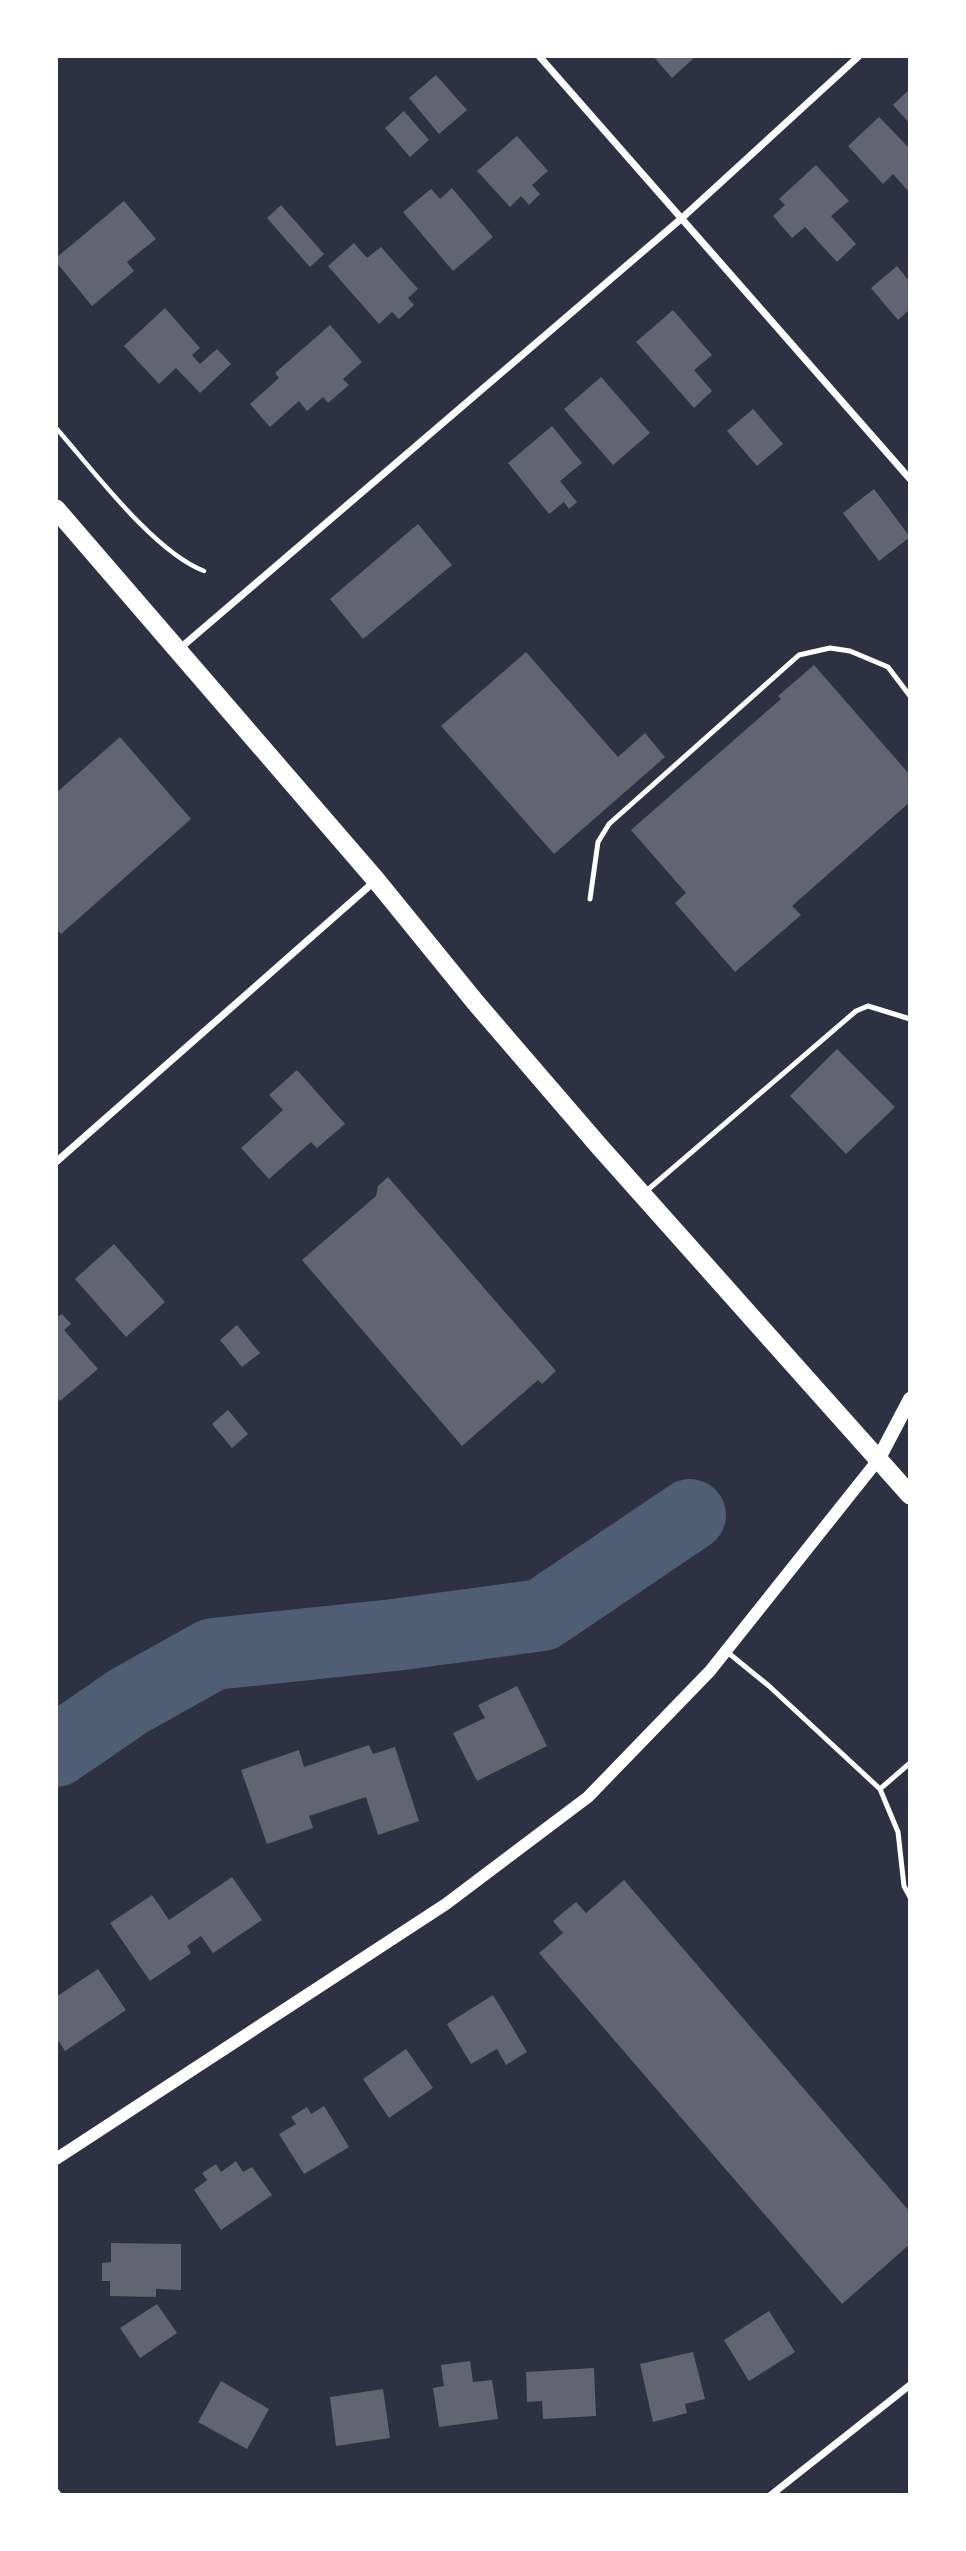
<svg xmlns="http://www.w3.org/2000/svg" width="966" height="2551" font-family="'Times New Roman',serif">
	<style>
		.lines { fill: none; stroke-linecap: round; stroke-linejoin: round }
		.river { stroke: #4f5d75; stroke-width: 72 }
		.building { fill: #626471 }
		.path { stroke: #fff; stroke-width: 4.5 }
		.service { stroke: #fff; stroke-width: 5 }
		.minor { stroke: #fff; stroke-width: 7 }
		.tertiary { stroke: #fff; stroke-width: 12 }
		.secondary { stroke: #fff; stroke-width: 14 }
		.trunk { stroke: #fff; stroke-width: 19 }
	</style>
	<rect width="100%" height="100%" fill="#2d3142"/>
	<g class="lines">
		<polyline class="river" points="56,1751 129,1701 213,1654 394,1635 542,1615 690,1515"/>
	</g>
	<g class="building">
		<polygon points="653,56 696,56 672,78"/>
		<polygon points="436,75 467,110 439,134 409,98"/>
		<polygon points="910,89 910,124 893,105"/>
		<polygon points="404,111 429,140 410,157 385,128"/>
		<polygon points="879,117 910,149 910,193 893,174 883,184 848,146"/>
		<polygon points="517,136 548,171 532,185 540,194 529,205 521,196 510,207 477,171"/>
		<polygon points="816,165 849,201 831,216 856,244 837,262 805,227 792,238 773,216 785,205 779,199"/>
		<polygon points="452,188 493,237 453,271 403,212 431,189 440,199"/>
		<polygon points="124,201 156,239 127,262 134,271 92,306 56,262 56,258"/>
		<polygon points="281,205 324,254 310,267 267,218"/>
		<polygon points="354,243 367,258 381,247 418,289 408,298 414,305 399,319 392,312 379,324 328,266"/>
		<polygon points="897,266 910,282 910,309 898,320 871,288"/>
		<polygon points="165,308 200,348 192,355 200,364 217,349 231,364 200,393 176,368 159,384 124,346"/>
		<polygon points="673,310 712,355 694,370 712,391 694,408 636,342"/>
		<polygon points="330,325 362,362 343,379 349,385 328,403 323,397 307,411 299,401 270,427 250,404 279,378 275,373"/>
		<polygon points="601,377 650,433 613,465 564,409"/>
		<polygon points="753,409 783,444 757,466 727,431"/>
		<polygon points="552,426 582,463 560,481 577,502 569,509 564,502 549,514 508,463"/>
		<polygon points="874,489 910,537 879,561 843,513"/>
		<polygon points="418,524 452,565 363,639 330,599"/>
		<polygon points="526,652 618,757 645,733 665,757 554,854 441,726"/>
		<polygon points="814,665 910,775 910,802 792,906 801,915 735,972 675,903 686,893 631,830 781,699 778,696"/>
		<polygon points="120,737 191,819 61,934 56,929 56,793"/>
		<polygon points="837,1049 895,1107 846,1154 790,1096"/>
		<polygon points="297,1070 345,1124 317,1148 311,1142 269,1179 241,1148 283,1110 269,1095"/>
		<polygon points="388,1177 556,1371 542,1384 538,1380 462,1446 302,1260 376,1196 378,1186"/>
		<polygon points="114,1244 165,1302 126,1337 75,1279"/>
		<polygon points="62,1314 71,1324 64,1330 98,1369 60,1401 56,1396 56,1318"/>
		<polygon points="237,1325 260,1353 242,1367 220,1340"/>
		<polygon points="228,1410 248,1434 232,1448 212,1424"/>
		<polygon points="517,1686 547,1746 477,1781 453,1733 485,1718 478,1705"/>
		<polygon points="369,1745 373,1754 395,1747 419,1821 378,1835 366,1797 309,1816 313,1828 267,1844 241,1770 299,1750 304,1767"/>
		<polygon points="232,1877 262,1920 213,1953 201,1936 187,1946 191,1953 150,1981 110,1923 152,1895 169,1920"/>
		<polygon points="624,1880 910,2212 910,2244 842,2304 539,1953 563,1933 553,1921 576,1902 586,1913"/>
		<polygon points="98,1969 126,2010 65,2051 56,2037 56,1997"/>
		<polygon points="493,1995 527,2052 506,2065 497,2049 471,2064 447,2024"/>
		<polygon points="406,2049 433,2088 389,2118 363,2079"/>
		<polygon points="324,2106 349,2147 304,2174 279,2134 296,2124 291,2117 307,2107 311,2114"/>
		<polygon points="236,2161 243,2172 252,2167 272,2195 221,2230 194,2190 207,2180 202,2173 216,2164 221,2172"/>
		<polygon points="111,2243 181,2244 181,2290 156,2289 156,2297 110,2296 110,2281 102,2281 102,2263 111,2262"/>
		<polygon points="157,2304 177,2333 140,2358 120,2328"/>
		<polygon points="769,2311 795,2352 749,2381 724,2340"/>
		<polygon points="693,2352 705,2399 685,2404 687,2413 653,2422 640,2364"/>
		<polygon points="470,2361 473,2382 492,2380 498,2419 439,2427 433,2388 444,2386 441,2365"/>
		<polygon points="594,2368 596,2416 543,2419 542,2401 527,2402 526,2372"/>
		<polygon points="221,2381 269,2409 247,2449 198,2422"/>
		<polygon points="383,2389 390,2438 336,2446 330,2397"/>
	</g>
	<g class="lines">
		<path class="path" d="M56 428C93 470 154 552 204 571"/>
		<g class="service">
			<polyline points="590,899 598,842 609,824 799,655 830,648 850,651 888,667 910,696"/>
			<polyline points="644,1193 856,1011 868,1006 910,1019"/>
			<polyline points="726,1651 769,1686 880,1789 910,1763"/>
			<polyline points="880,1789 898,1832 904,1886 910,1897"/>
		</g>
		<g class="minor">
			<polyline points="539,56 910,479"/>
			<polyline points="178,650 682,218 859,56"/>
			<polyline points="56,1162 375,881"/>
			<polyline points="56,2492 58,2495"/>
			<polyline points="771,2495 910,2385"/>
		</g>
		<polyline class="tertiary" points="56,2159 446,1904 588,1797 710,1671 878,1460"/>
		<polyline class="secondary" points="878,1460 910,1399"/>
		<polyline class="trunk" points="56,509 376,880 476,1003 599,1146 910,1495"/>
	</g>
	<rect width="966" height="2551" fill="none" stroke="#ffffff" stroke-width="116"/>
</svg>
